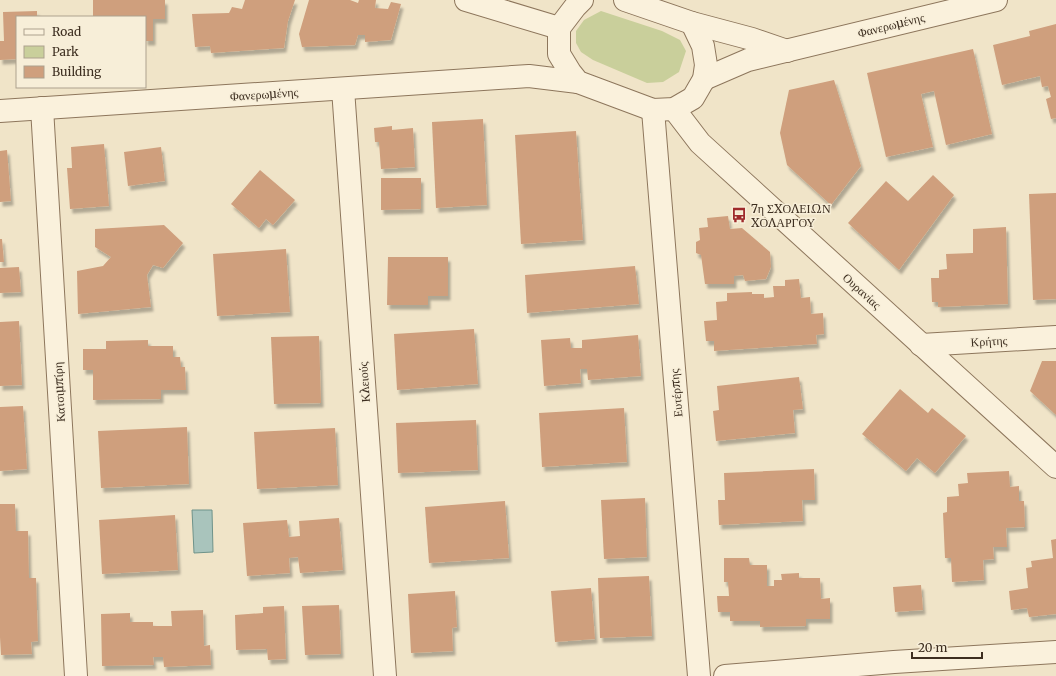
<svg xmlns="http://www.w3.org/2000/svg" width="1056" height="676" font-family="Merriweather,serif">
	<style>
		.green { fill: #c9cf9b }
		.water { fill: #a9c4bc; stroke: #6f938a }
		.building { fill: #cf9f7d; filter: url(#shadow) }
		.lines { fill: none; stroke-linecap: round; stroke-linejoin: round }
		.minor-casing { stroke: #8d765c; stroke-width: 24 }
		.tertiary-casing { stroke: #8d765c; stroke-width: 24 }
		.minor { stroke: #faf1dc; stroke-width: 22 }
		.tertiary { stroke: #faf1dc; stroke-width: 22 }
		.labels { text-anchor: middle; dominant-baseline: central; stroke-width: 3; stroke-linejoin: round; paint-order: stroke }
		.street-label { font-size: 12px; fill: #3d2e20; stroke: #f7eed8 }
		.poi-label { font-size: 12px; fill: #3d2e20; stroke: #f7eed8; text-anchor: start }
	</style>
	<defs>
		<filter id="shadow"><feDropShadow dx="2.5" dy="4.5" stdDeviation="1" flood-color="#0004"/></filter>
	</defs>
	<rect width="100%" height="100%" fill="#f0e4c8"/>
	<polygon class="green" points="601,11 662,31 680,40 686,51 679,72 663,82 647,83 593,60 581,52 576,43 576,31 584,20"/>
	<polygon class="water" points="192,510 212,510 213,552 194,553"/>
	<g class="building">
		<polygon points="93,0 165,0 165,19 153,19 153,41 145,41 145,17 93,17"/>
		<polygon points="245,0 295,0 288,21 284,48 211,53 210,46 195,47 192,14 229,13 232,7 242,9"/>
		<polygon points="309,0 350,0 358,3 359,0 376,0 375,8 388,9 391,2 401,4 391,40 365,42 365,35 358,35 355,45 302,47 299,34"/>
		<polygon points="37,11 37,17 17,17 17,59 0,60 0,41 4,41 3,12"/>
		<polygon points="1056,24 1056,118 1051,119 1046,99 1051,97 1048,86 1042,87 1040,76 1002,85 993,45 1030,36 1029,31"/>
		<polygon points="973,49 992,134 946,145 934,91 921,94 933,147 886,157 867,73"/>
		<polygon points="834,80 861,166 831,205 787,165 780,133 789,90"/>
		<polygon points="483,119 487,205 436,208 432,122"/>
		<polygon points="392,126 392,130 413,128 415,167 381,169 379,142 375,142 374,128"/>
		<polygon points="576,131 583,240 521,244 515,135"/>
		<polygon points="104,144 109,206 70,209 67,168 72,168 71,147"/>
		<polygon points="161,147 165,181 128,186 124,152"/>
		<polygon points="7,150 11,201 0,202 0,151"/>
		<polygon points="260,170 295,200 273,225 266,219 259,228 231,204"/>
		<polygon points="933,175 954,195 899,270 848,223 886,181 908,201"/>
		<polygon points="381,178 421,178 421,209 381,210"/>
		<polygon points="1056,193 1056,299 1033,300 1029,194"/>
		<polygon points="728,216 730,229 742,228 770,252 771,267 766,279 745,281 743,275 734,276 734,284 705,284 701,255 696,253 696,242 700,240 699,228 708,227 707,218"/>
		<polygon points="164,225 183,243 163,268 153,265 147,275 151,307 78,314 77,271 103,266 111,257 95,247 95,229"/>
		<polygon points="1006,227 1008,304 938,307 938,302 932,302 931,278 939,278 939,270 947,269 946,254 973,253 973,229"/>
		<polygon points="0,239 2,239 4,262 0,262"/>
		<polygon points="286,249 290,312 217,316 213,254"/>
		<polygon points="388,257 448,257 448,296 428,296 428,305 387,305"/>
		<polygon points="635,266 639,304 527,313 525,275"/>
		<polygon points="19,267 21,292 0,293 0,268"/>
		<polygon points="799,279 801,298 810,297 811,314 823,313 824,334 816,335 817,344 714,351 714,341 706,341 704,321 717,320 716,302 727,301 727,293 752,292 752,294 764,294 764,298 774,297 773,286 785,286 785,280"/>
		<polygon points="19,321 22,385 0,386 0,322"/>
		<polygon points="474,329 478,384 397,390 394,334"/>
		<polygon points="638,335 641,376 588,380 587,369 580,369 581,383 544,386 541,340 570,338 571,348 582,348 582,340"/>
		<polygon points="319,336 321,403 274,404 271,337"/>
		<polygon points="148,340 148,346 173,346 173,357 180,357 181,367 185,367 186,390 161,390 161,399 93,400 93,370 83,370 83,349 106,349 106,341"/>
		<polygon points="1042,361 1056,361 1056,415 1030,391"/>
		<polygon points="799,377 803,409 793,410 795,433 716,441 713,411 719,410 717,386"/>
		<polygon points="900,389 928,413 932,408 966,436 935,473 917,458 906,471 862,434"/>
		<polygon points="23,406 27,469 0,471 0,407"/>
		<polygon points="624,408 627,462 542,467 539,413"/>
		<polygon points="476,420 478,470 398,473 396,423"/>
		<polygon points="187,427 189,484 101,488 98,431"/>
		<polygon points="335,428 338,485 257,489 254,432"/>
		<polygon points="814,469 815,500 802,500 803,521 719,525 718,500 725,500 724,473"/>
		<polygon points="1009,471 1010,487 1019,486 1019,501 1024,501 1025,527 1006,528 1007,547 993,547 994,559 983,560 984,580 952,582 951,558 945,558 943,513 947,512 947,497 959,496 958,484 968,483 967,473"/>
		<polygon points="645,498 647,557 604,559 601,500"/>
		<polygon points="505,501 509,558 429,563 425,507"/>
		<polygon points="0,504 15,504 16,531 28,531 29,578 36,578 38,641 31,642 32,654 1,655 0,637"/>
		<polygon points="175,515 178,570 102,574 99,520"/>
		<polygon points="339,518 343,570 300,573 298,557 289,558 290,573 247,576 243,523 287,520 289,537 300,536 299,521"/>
		<polygon points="1056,539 1056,614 1029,617 1027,608 1011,610 1009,591 1028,588 1026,568 1032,567 1031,561 1053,558 1051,540"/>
		<polygon points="724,558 749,558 750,565 767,565 767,586 774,586 774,580 782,580 781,574 799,573 799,578 820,578 821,599 830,598 830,619 806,619 806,626 760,627 760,621 730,621 730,612 718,612 717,596 729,596 728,582 724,582"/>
		<polygon points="649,576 652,636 600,638 598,578"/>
		<polygon points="921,585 923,610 895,612 893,587"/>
		<polygon points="591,588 595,639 555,642 551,591"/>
		<polygon points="455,591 457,627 452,628 453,651 411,653 408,594"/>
		<polygon points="339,605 341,654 305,655 302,606"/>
		<polygon points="284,606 286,659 268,660 267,649 236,650 235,615 263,613 263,607"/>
		<polygon points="203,610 204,646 210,645 211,665 164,667 163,657 153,657 154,665 102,666 101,614 130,613 130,622 153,622 153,626 172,626 171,611"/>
	</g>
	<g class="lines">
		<g class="minor-casing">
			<g id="minor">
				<polyline points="466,0 559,28"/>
				<polyline points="343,89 385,676"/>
				<polyline points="42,108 76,676"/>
				<polyline points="653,110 699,676"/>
				<polyline points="921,345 1056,337"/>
				<polyline points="725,676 894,662 1056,652"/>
			</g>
		</g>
		<g class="tertiary-casing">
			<g id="tertiary">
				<polyline points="582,0 575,7 559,28 559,54 570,72 578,82 653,110 674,109 693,98 704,79 706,65 703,46 692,23"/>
				<polyline points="625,0 692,23 752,39 787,51"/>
				<polyline points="704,79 748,60 996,0"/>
				<polyline points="674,109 700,143 1056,467"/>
				<polyline points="0,111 529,76 578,82"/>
			</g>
		</g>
		<use href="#minor" class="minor"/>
		<use href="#tertiary" class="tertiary"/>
	</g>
	<defs>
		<g id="bus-bare" transform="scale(1.2)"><path d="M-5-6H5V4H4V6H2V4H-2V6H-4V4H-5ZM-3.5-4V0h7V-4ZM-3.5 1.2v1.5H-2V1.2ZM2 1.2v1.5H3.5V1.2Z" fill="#9e2a2b" stroke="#f7eed8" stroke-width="2.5" paint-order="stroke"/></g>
	</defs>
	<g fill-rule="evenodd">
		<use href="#bus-bare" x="739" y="215"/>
	</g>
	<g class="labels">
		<g class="street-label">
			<text transform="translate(891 25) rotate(-14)">Φανερωμένης</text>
			<text transform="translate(264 94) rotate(-4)">Φανερωμένης</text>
			<text transform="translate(862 291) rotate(42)">Ουρανίας</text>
			<text transform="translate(989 341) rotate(-3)">Κρήτης</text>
			<text transform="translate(364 382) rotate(-94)">Κλειούς</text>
			<text transform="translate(59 392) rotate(-93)">Κατσιμπίρη</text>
			<text transform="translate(676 393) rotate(-95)">Ευτέρπης</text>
		</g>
		<g class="poi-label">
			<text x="751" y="208">7η ΣΧΟΛΕΙΩΝ<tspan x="751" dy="14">ΧΟΛΑΡΓΟΥ</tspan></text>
		</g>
	</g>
	<rect x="16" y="16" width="130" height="72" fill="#f7eed8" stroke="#ada18e"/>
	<rect x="24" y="29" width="20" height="6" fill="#faf1dc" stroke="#ada18e"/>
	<text x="52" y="36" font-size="12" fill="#3d2e20">Road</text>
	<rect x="24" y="46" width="20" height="12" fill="#c9cf9b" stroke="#ada18e"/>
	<text x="52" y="56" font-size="12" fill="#3d2e20">Park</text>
	<rect x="24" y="66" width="20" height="12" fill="#cf9f7d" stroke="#ada18e"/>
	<text x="52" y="76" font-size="12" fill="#3d2e20">Building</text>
	<path d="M912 652v6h70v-6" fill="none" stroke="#3d2e20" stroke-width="2"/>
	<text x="918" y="652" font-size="12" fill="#3d2e20" stroke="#f7eed8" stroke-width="3" paint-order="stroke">20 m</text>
</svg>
